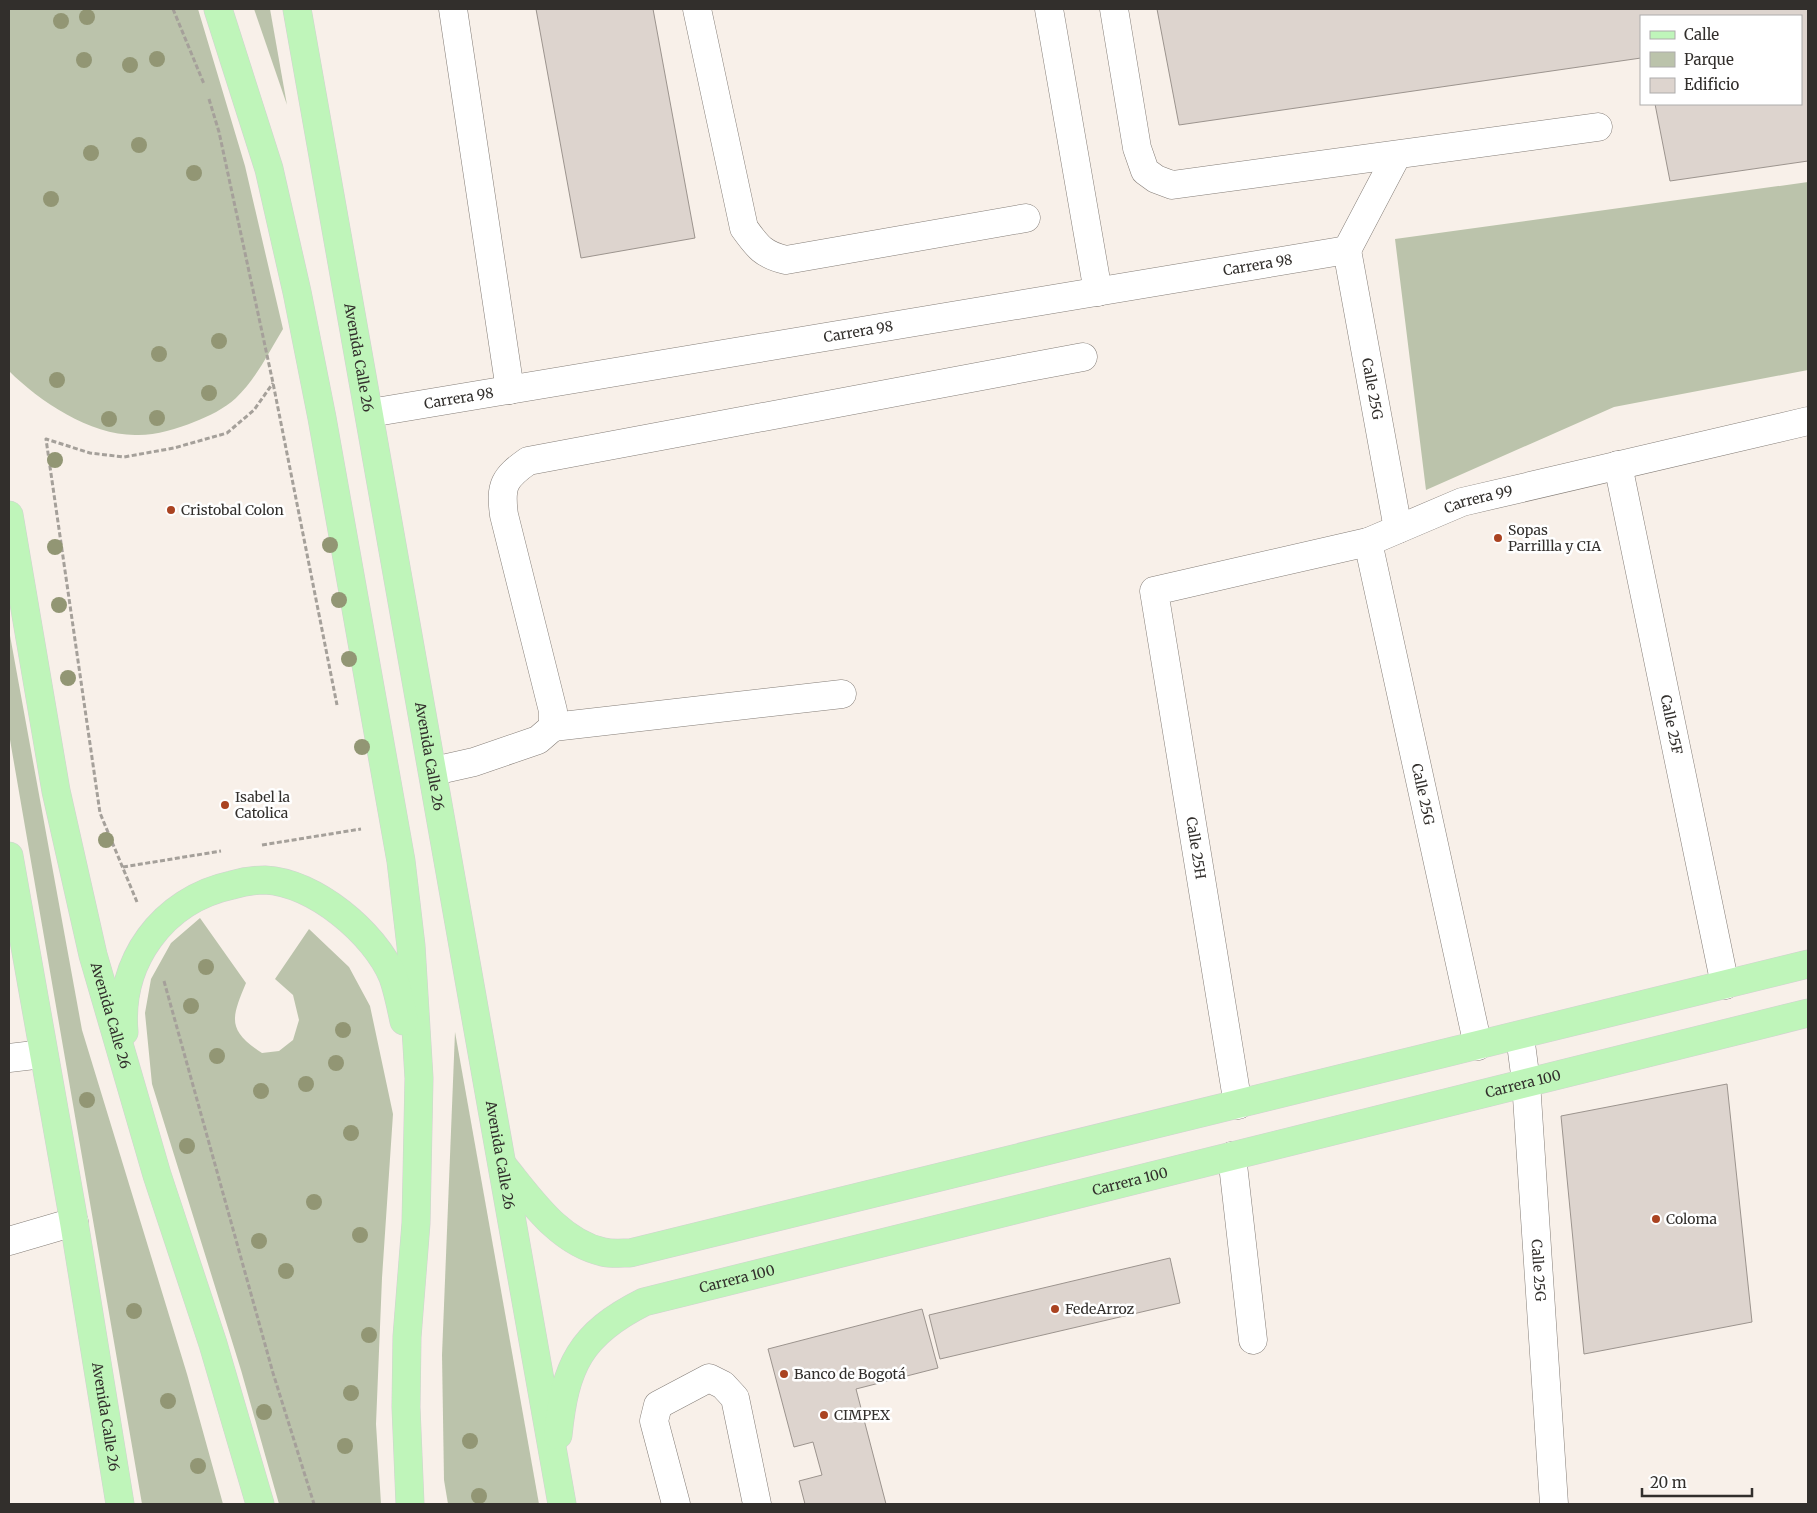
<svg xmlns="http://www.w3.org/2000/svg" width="1817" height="1513" font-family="Merriweather,serif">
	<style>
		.green { fill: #bbc3ab }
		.building { fill: #ddd4ce; stroke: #9c948e }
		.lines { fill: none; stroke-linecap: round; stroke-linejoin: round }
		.minor-casing { stroke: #857e78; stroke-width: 29 }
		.major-casing { stroke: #d2d1d1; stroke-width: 29 }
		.path { stroke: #a5a09a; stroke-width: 3; stroke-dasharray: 5 2.5; stroke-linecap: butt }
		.minor { stroke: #fff; stroke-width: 28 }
		.major { stroke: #bff5ba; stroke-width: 28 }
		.tree { fill: #929674 }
		.poi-dot { fill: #aa4321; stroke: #fff; stroke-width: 2 }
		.labels { text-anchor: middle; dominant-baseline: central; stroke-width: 5; stroke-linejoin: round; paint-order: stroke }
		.street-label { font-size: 14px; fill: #322f2c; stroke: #fff }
		.poi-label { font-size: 14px; fill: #322f2c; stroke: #fff; text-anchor: start }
	</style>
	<rect width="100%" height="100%" fill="#f8f0e9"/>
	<g class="green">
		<path d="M9 9H198L245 166 283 329C269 352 256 379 236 398 224 409 209 416 194 422 177 429 153 436 135 435 90 435 39 401 9 371Z"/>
		<polygon points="254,9 270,9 287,105"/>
		<polygon points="1808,182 1808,370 1614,407 1426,490 1395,239"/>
		<polygon points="9,630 82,1030 187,1374 223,1504 142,1504 9,734"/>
		<path d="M200 918 246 983C231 1019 227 1030 262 1053L279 1051 293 1040 299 1020 293 995 275 979 309 929 349 967 370 1006 393 1114 382 1278 376 1424 381 1504H279L241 1370 152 1084 145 1013 151 979 171 943Z"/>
		<polygon points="455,1032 539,1504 448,1504 444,1480 442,1355"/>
	</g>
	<g class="building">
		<polygon points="536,9 653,9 695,238 581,258"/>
		<polygon points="1157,9 1808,9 1808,161 1670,181 1655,104 1801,104 1801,16 1641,16 1641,58 1179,125"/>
		<polygon points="1727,1084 1752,1322 1584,1354 1561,1116"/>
		<polygon points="1170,1258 1180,1303 940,1359 929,1315"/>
		<polygon points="922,1309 938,1368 856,1389 886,1504 805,1504 799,1481 822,1475 813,1442 794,1447 768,1349"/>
	</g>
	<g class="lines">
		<g class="minor-casing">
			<g id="minor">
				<polyline points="453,9 510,390"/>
				<path d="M697 9 744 228C757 246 763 255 786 260L1026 218"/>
				<polyline points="1049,9 1098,292"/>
				<polyline points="1114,9 1137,148 1145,171 1156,179 1172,185 1598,127"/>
				<path id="s1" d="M1347 250 1398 529"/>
				<polyline points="1347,250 1397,155"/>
				<path id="s2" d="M370 413 1347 250"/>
				<path id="s3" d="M1618 465 1725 985"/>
				<path id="s4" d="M1368 542 1478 1046"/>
				<polyline points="553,727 842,694"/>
				<path d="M434 771 474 762 538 740 553 727V711L504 515C500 485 504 478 528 461L1083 357"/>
				<path id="s5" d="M1520 1036 1526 1082 1554 1504"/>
				<polyline points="9,1058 43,1054"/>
				<path id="s6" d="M1238 1105 1154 591 1368 542 1462 502 1808 421"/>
				<polyline points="1232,1156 1253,1340"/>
				<polyline points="9,1241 74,1222"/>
				<polyline points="676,1504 654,1421 658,1405 709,1378 723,1385 735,1398 757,1504"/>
			</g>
		</g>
		<g class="major-casing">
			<g id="major">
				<polyline points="218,9 269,169 297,292 322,418 401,861 411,946 419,1078 416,1223 407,1337 406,1407 410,1504"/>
				<path id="s7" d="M297 9 562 1504"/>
				<path id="s8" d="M9 515 56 791 93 955 157 1175 213 1344 260 1504"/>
				<path id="s9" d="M9 856 74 1222 120 1504"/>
				<path d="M124 1032C118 962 162 900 232 885 242 882 254 880 265 880 314 882 375 933 393 977 398 991 401 1007 404 1021"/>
				<path d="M504 1167C531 1200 559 1242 603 1252 611 1254 622 1253 630 1253L1808 964"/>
				<path id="s10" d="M558 1435C565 1366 580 1334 644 1302L1808 1013"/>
			</g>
		</g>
		<g class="path">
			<polyline points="173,9 204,84"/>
			<polyline points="209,99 219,132 273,383 337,705"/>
			<polyline points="262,845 361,829"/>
			<polyline points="123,867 221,851"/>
			<polyline points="137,902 100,813 46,439 90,453 124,457 174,448 227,433 254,410 273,383"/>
			<polyline points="164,981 273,1373 314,1504"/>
		</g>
		<use href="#minor" class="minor"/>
		<use href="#major" class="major"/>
	</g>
	<g class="tree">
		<circle cx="87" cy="17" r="8"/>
		<circle cx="61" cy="21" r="8"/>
		<circle cx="157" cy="59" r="8"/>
		<circle cx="84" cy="60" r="8"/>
		<circle cx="130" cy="65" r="8"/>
		<circle cx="139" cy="145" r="8"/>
		<circle cx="91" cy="153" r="8"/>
		<circle cx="194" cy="173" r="8"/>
		<circle cx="51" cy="199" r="8"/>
		<circle cx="219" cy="341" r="8"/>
		<circle cx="159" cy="354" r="8"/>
		<circle cx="57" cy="380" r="8"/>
		<circle cx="209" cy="393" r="8"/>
		<circle cx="157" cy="418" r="8"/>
		<circle cx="109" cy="419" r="8"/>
		<circle cx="55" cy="460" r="8"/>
		<circle cx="330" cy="545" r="8"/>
		<circle cx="55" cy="547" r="8"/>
		<circle cx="339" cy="600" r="8"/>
		<circle cx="59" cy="605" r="8"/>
		<circle cx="349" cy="659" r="8"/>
		<circle cx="68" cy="678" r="8"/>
		<circle cx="362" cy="747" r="8"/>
		<circle cx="106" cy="840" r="8"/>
		<circle cx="206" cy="967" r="8"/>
		<circle cx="191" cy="1006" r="8"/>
		<circle cx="343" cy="1030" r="8"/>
		<circle cx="217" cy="1056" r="8"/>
		<circle cx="336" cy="1063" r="8"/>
		<circle cx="306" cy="1084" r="8"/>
		<circle cx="261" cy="1091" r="8"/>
		<circle cx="87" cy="1100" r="8"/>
		<circle cx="351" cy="1133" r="8"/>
		<circle cx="187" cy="1146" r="8"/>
		<circle cx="314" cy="1202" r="8"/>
		<circle cx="360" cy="1235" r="8"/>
		<circle cx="259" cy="1241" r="8"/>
		<circle cx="286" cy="1271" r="8"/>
		<circle cx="134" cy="1311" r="8"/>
		<circle cx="369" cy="1335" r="8"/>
		<circle cx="351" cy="1393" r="8"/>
		<circle cx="168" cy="1401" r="8"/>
		<circle cx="264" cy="1412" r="8"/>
		<circle cx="470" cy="1441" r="8"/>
		<circle cx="345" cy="1446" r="8"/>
		<circle cx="198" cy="1466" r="8"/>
		<circle cx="479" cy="1496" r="8"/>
	</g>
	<g class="poi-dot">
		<circle cx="171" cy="510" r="5"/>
		<circle cx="1498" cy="538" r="5"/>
		<circle cx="225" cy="805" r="5"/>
		<circle cx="1656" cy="1219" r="5"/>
		<circle cx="1055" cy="1309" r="5"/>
		<circle cx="784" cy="1374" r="5"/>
		<circle cx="824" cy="1415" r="5"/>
	</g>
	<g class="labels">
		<g class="street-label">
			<text stroke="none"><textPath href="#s2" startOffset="900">Carrera 98</textPath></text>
			<text stroke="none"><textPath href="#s2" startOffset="495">Carrera 98</textPath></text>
			<text stroke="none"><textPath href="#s7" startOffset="354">Avenida Calle 26</textPath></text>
			<text stroke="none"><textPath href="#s1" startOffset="141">Calle 25G</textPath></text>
			<text stroke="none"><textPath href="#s2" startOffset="90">Carrera 98</textPath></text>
			<text stroke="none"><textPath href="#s6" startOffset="859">Carrera 99</textPath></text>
			<text stroke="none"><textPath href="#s3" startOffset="265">Calle 25F</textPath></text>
			<text stroke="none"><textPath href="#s7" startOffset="759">Avenida Calle 26</textPath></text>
			<text stroke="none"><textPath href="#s4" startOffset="258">Calle 25G</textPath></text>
			<text transform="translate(1196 848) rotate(81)">Calle 25H</text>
			<text stroke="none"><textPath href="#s8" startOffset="511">Avenida Calle 26</textPath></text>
			<text stroke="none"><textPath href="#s10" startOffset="1074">Carrera 100</textPath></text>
			<text stroke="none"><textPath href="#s7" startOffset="1164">Avenida Calle 26</textPath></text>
			<text stroke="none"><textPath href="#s10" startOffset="669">Carrera 100</textPath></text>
			<text stroke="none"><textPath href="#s5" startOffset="235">Calle 25G</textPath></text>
			<text stroke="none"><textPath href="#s10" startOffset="264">Carrera 100</textPath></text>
			<text stroke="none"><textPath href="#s9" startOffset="569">Avenida Calle 26</textPath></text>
		</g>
		<g class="poi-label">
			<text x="181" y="510">Cristobal Colon</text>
			<text x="1508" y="530">Sopas<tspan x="1508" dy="16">Parrillla y CIA</tspan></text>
			<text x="235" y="797">Isabel la<tspan x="235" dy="16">Catolica</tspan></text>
			<text x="1666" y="1219">Coloma</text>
			<text x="1065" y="1309">FedeArroz</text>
			<text x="794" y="1374">Banco de Bogotá</text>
			<text x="834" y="1415">CIMPEX</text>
		</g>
	</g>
	<rect width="1817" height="1513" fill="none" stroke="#322f2c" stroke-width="20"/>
	<rect x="1640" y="15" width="162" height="90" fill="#ffffff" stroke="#adacab"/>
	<rect x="1650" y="31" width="25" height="8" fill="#bff5ba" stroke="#adacab"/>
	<text x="1684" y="40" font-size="15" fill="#322f2c">Calle</text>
	<rect x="1650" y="52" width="25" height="15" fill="#bbc3ab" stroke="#adacab"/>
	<text x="1684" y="65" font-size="15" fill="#322f2c">Parque</text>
	<rect x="1650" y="78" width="25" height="15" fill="#ddd4ce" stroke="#adacab"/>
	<text x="1684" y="90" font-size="15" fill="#322f2c">Edificio</text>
	<path d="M1642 1488v8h110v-8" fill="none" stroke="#322f2c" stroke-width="2.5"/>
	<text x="1650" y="1488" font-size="15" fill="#322f2c" stroke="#ffffff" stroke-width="4" paint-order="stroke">20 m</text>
</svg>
